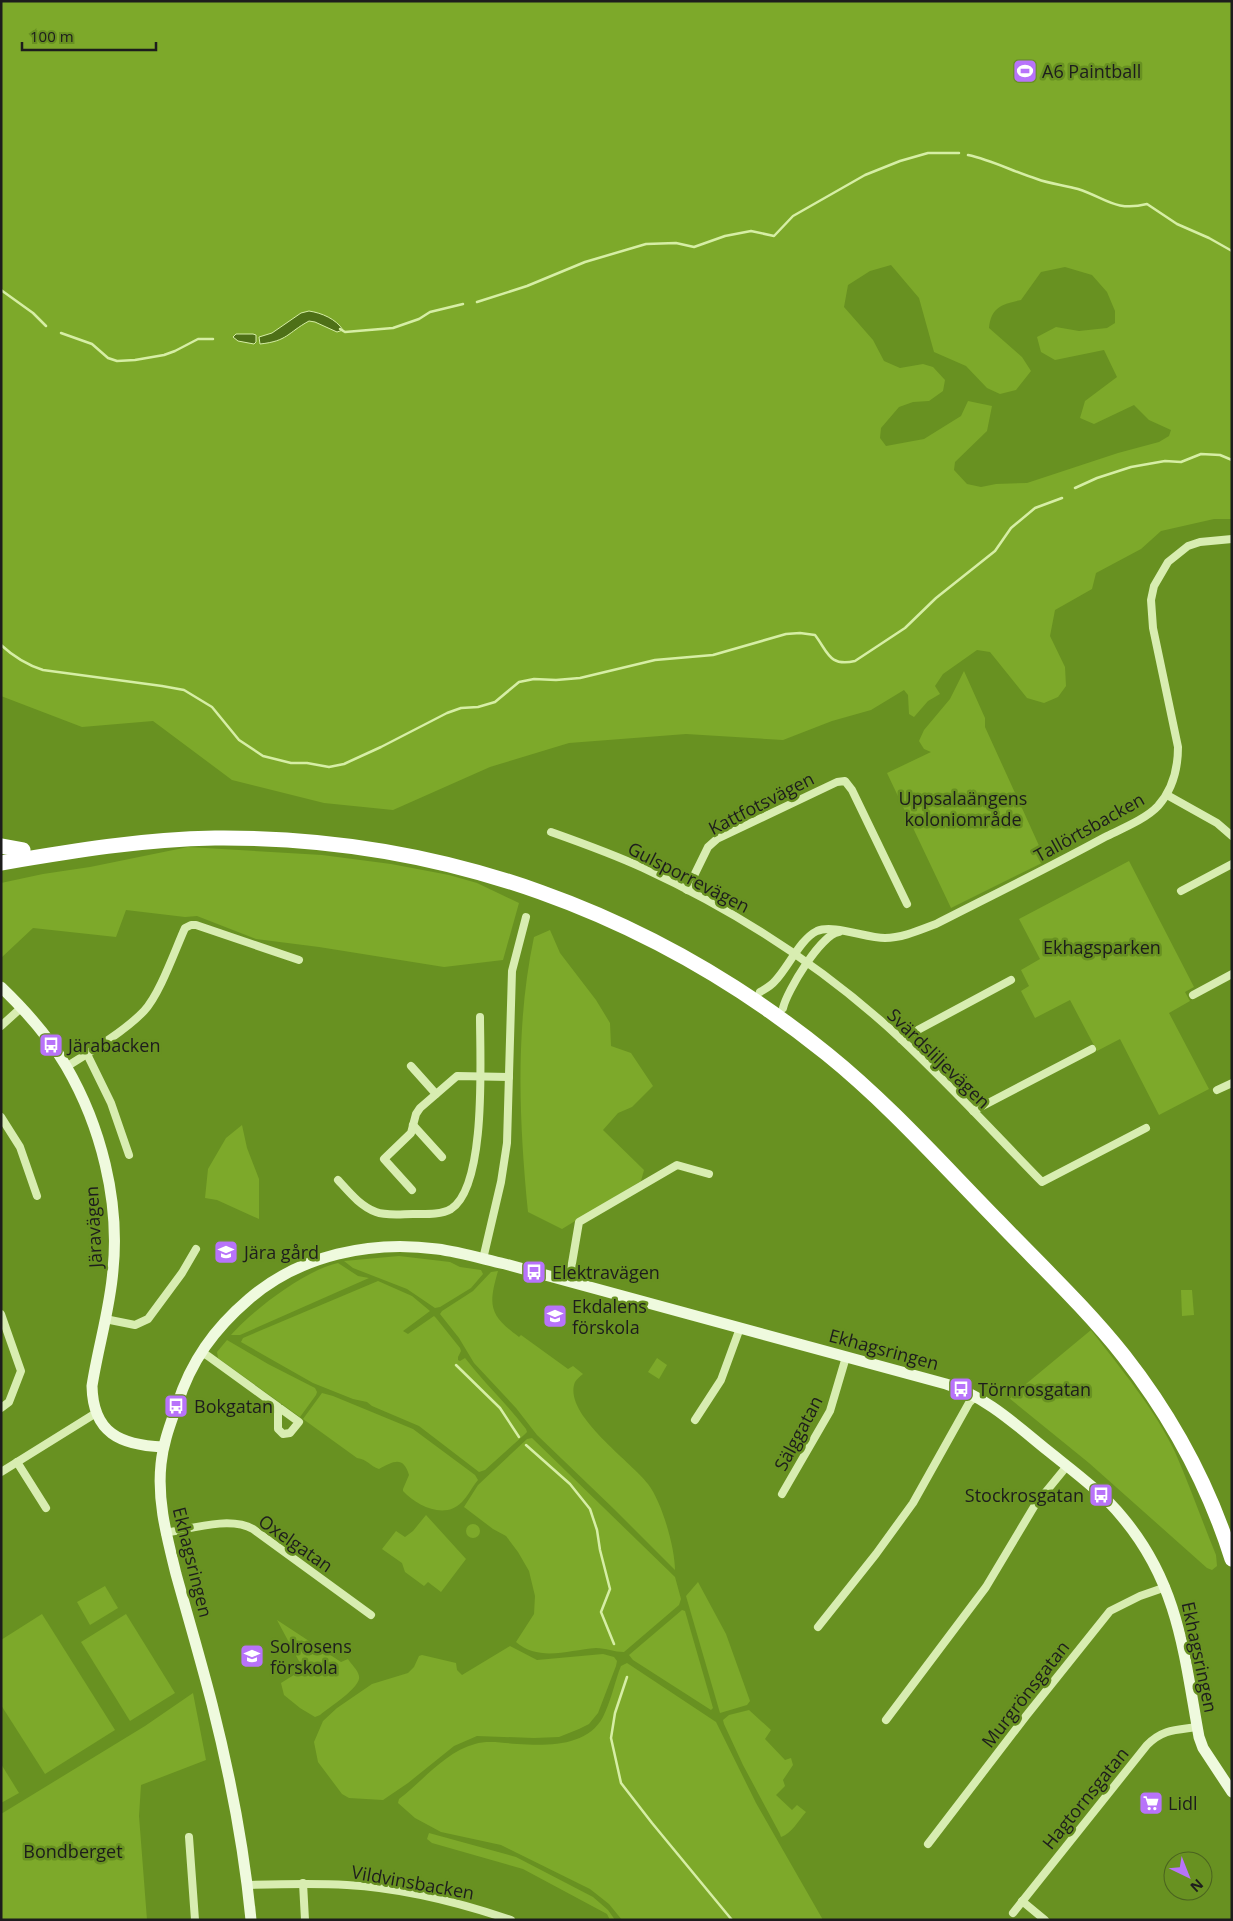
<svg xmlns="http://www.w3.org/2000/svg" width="1233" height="1921" font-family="'Open Sans',sans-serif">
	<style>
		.green { fill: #7da92a; fill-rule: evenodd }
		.water { fill: #4e7017; stroke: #d6eea5 }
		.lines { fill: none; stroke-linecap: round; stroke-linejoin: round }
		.stream { stroke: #d6eea5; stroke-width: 2.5 }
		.street { stroke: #d8edb1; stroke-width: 8 }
		.secondary { stroke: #effade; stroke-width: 11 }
		.highway { stroke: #fff; stroke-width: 15 }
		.labels { text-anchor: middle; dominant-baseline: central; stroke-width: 5; stroke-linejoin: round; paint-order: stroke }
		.poi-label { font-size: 18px; fill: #1d1d1d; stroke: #689121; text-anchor: start }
		.park-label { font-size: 18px; fill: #1c1d1b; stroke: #689121 }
		.street-label { font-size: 18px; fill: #1d1d1d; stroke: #689121 }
	</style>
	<rect width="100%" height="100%" fill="#689121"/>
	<g class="green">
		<path d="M1 1H1232V519H1214L1161 531 1141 549 1096 573 1092 589 1055 610 1050 636 1065 667 1066 686 1058 697 1044 703 1027 698 990 652 977 650 943 674 935 686 940 694 928 701 914 717 909 714 908 695 904 690 871 710 832 721 783 740 686 734 569 743 490 767 393 810 324 803 232 780 153 721 82 727 1 696ZM891 265 919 298 934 352 966 366 987 388 1000 394 1016 390 1031 371 1022 357 989 328C991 307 1002 304 1021 300L1041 272 1065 267 1092 275 1107 292 1115 311V323L1107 328 1079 331 1056 327 1037 337 1041 352 1055 360 1104 350 1117 377 1085 401 1080 418 1094 424 1134 405 1149 420 1171 430 1169 436 1159 442 1118 453 1027 483 996 484 981 487 967 484 954 470 955 462 987 431 992 406 968 401 961 416 924 439 886 446 880 438 881 428 899 407 913 402 929 401 943 391 945 380 933 367 923 364 900 368 884 361 873 340 844 307 848 285 870 271Z"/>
		<polygon points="964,671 985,718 985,727 1046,861 951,908 887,773 931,752 924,749 919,741 924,730 950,699"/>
		<polygon points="188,847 322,855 391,864 449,875 477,883 519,903 503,960 444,967 319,947 256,939 197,916 185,917 126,910 116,937 33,928 1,958 1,883 43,874 90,867"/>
		<polygon points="1129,861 1194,987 1185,992 1190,1001 1169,1013 1209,1089 1159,1115 1120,1039 1097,1051 1070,1000 1035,1018 1021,991 1029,986 1021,970 1040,959 1019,919"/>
		<path d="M550 930 560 953 596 1000 610 1023 611 1046 631 1053 653 1086 632 1107 618 1113 603 1130 644 1170 641 1181 562 1229 528 1212C519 1121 515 1027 534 937Z"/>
		<polygon points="242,1125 247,1148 259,1179 259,1219 217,1200 205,1198 208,1169 226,1138"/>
		<polygon points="399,1256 450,1262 460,1267 481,1270 483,1274 471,1288 440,1307 435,1308 407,1289 353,1268 344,1261"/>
		<path d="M338 1263 358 1276 369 1278 240 1335H231C253 1310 305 1270 338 1263Z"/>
		<path d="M498 1271C488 1306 489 1315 519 1337L521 1335 568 1369 573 1366 583 1374C580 1376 577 1379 575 1382 562 1414 631 1461 648 1484 662 1502 675 1548 675 1570L614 1509 537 1435 516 1408 474 1363 459 1338 440 1314 442 1311 473 1291 491 1272Z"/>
		<path d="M378 1281 412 1296 430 1311 403 1331 408 1334 434 1316 436 1318 460 1348 461 1351 458 1357V1360L460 1361 465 1358C484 1383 507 1404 526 1429L527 1432 524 1435 485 1470 479 1472 419 1426 372 1406 367 1402 353 1399 313 1383 241 1342 243 1338Z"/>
		<polygon points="1181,1290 1192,1290 1194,1315 1182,1316"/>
		<path d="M1091 1330C1121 1369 1154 1408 1175 1452 1190 1486 1202 1521 1216 1555L1217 1566 1212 1570 1207 1568 1089 1463 1009 1398Z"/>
		<polygon points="227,1340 268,1364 315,1388 317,1392 316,1395 300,1417 218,1358 217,1352"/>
		<polygon points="657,1358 667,1365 659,1379 648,1372"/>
		<path d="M322 1393 333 1396 413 1429 475 1475 478 1480C472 1487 468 1496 462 1502 445 1520 417 1506 403 1491V1489L409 1475C403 1455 393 1462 379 1469 370 1466 367 1459 357 1458L303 1419Z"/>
		<path d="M532 1438 675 1577 681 1599 679 1605 624 1652C614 1652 606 1648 596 1648 569 1650 539 1662 516 1642L534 1614 535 1596 529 1571 518 1552 506 1536 493 1529 464 1507 478 1485 527 1439Z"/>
		<polygon points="426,1515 466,1559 441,1592 428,1582 424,1586 405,1572 402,1563 382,1549 396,1531 405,1537 413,1531"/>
		<circle cx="473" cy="1531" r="7"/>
		<polygon points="698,1582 726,1634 750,1701 747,1705 720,1713 686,1596"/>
		<polygon points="105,1586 118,1608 90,1625 77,1602"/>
		<polygon points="682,1610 685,1611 711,1701 713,1708 711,1710 633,1660 629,1655"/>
		<polygon points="42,1614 115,1730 45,1774 1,1705 1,1640"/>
		<polygon points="126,1614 175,1693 130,1721 81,1642"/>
		<path d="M277 1620 341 1662 348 1659C351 1664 358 1670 359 1676 362 1687 328 1708 320 1715L315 1717 300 1708 284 1695 281 1683 297 1673 300 1663Z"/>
		<polygon points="510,1646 537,1660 603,1654 614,1657 617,1661 616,1666 598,1713 589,1724 579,1729 559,1737 534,1738 477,1736 454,1746 408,1783 383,1800 349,1798 342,1794 318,1762 314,1742 323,1721 337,1708 372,1684 408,1673 414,1667 419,1656 422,1655 456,1663 457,1670 462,1675"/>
		<path d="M627 1663 716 1722 756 1803 823 1920H622L609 1904 590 1889 501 1845 441 1832 415 1818 398 1803 399 1799C423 1781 445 1752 475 1744 487 1740 504 1743 517 1744 546 1746 587 1747 603 1717 610 1703 614 1686 619 1671L621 1666Z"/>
		<polygon points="193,1693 206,1760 141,1785 139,1816 147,1920 1,1920 1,1814 145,1726"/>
		<path d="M749 1710 771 1730 765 1739 785 1760 791 1758 793 1765 783 1780 785 1786 776 1795 792 1810 797 1805 806 1812C798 1821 792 1833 781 1837L780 1834 743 1765 724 1724 723 1720 729 1715Z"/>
		<polygon points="1,1764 19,1793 1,1803"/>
		<polygon points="429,1833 516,1857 593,1897 608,1910 615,1920 610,1920 607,1914 523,1869 432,1843 427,1839"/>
	</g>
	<g class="water">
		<path d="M309 311C322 313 336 319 343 330L337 332 315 322 309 321C287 333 288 341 260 344L259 337 272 333 301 313Z"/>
		<polygon points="236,334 253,334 256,335 256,342 254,344 238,341 233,337"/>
	</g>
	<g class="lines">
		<g class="stream">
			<path d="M968 155C992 160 1014 172 1037 179 1050 184 1065 185 1078 189 1106 198 1115 212 1147 204L1177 224 1209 238 1232 251"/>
			<polyline points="1,290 33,313 46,326"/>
			<polyline points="477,302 527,286 585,262 646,244 676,243 694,247 725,236 751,231 774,236 793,216 865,175 900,161 928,153 959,153"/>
			<polyline points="340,329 345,332 393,328 419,319 430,312 463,304"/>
			<polyline points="61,333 92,344 108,358 117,361 135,360 164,355 175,351 198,339 213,339"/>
			<polyline points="1075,488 1097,478 1131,467 1165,461 1181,462 1201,454 1220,455 1232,460"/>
			<path d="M1 645C14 657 27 665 43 670L162 686 184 690 212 707 239 740 263 756 291 763H307L329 767 344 764 381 747 447 713 461 708 478 707 495 702 519 682 534 679 556 680 580 678 655 660 713 655 786 634 800 633 815 635C828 652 829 667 855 661L905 628 936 598 995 551 1011 528 1035 508 1062 498"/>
			<polyline points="456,1365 500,1408 519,1437"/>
			<polyline points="526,1445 570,1484 590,1509 597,1530 600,1550 610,1589 601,1612 614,1644"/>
			<polyline points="627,1677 615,1713 611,1738 621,1783 652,1823 732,1920"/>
		</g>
		<g class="street">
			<polyline points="1167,795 1217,823 1232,836"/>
			<path d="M551 832C582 843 613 854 643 868 736 911 826 969 901 1039 950 1085 996 1135 1042 1182L1146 1128"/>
			<polyline points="687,890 708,847 717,839 837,782 845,781 852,790 907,904"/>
			<polyline points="1181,891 1232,864"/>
			<path d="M760 992C765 989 771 986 775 981 788 968 800 939 817 931 833 924 866 938 885 938 902 938 920 930 936 924 993 895 1050 867 1105 837 1121 829 1146 819 1158 806 1173 789 1178 770 1178 747L1153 628 1151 600 1154 586 1168 562 1188 546 1200 542 1232 539"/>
			<polyline points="1193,995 1232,974"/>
			<path d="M783 1008C787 991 821 934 839 932"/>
			<polyline points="1,1026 22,1007"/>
			<polyline points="901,1039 1011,980"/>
			<polyline points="87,1054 111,1103 129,1155"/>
			<polyline points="411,1066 436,1094"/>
			<path d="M66 1067C90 1052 125 1031 144 1011 160 994 175 950 185 928L191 925H196L299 960"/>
			<polyline points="1217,1090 1232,1083"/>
			<polyline points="973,1111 1092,1049"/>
			<polyline points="1,1117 20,1147 37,1196"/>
			<polyline points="413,1125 442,1157"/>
			<path d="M338 1180C349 1192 360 1206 376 1212 386 1216 402 1214 413 1214 425 1214 441 1215 451 1209 487 1186 480 1058 480 1017"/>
			<polyline points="412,1190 384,1159 411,1133 416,1114 420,1108 457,1076 509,1077"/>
			<polyline points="483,1259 501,1182 507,1143 512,971 526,917"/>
			<polyline points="569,1281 579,1222 677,1165 709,1174"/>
			<polyline points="1,1314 21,1371 9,1402 1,1408"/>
			<polyline points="105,1319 135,1325 148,1319 182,1273 196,1249"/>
			<polyline points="201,1352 208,1356 299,1422 290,1433 283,1434 278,1429 278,1407"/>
			<polyline points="695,1420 721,1380 740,1328"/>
			<polyline points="17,1462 46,1508"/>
			<polyline points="1,1472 96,1413"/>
			<polyline points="782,1494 830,1411 846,1357"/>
			<path d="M165 1533C190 1529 230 1516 253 1529L371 1615"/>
			<polyline points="818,1627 876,1554 913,1503 969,1403 976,1396"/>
			<polyline points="886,1720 986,1587 1035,1505 1067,1466"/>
			<polyline points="189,1837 195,1920"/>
			<polyline points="928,1844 1026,1716 1110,1611 1140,1596 1166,1587"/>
			<polyline points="303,1883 305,1920"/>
			<path d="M248 1885C281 1884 314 1883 347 1885 402 1888 458 1902 511 1920"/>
			<polyline points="1022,1901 1045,1920"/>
			<path d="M1013 1913 1147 1745C1163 1729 1176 1730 1197 1727"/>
		</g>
		<g class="secondary">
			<path d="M1 987C26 1011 49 1037 66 1066 101 1126 120 1201 113 1270 110 1309 98 1347 92 1386 93 1433 120 1445 163 1447"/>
			<path d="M251 1920C244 1847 230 1775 212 1704 201 1661 188 1617 176 1574 167 1537 157 1502 161 1464 163 1443 170 1425 177 1405 191 1361 214 1329 249 1299 300 1255 371 1240 437 1249 460 1252 483 1259 505 1264L946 1384C985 1396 1015 1424 1047 1450 1073 1471 1102 1492 1123 1518 1179 1585 1184 1655 1199 1737L1203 1748 1232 1792"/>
		</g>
		<g class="highway">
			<polyline points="1,846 23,850"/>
			<path d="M1 863C72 851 143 839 215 838 442 836 651 912 827 1054 889 1104 942 1164 998 1221 1040 1265 1086 1308 1124 1356 1171 1416 1209 1486 1232 1559"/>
		</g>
	</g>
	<defs>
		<g id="stadium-square" transform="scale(1.25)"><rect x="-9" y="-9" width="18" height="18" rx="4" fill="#b873fa" stroke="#689121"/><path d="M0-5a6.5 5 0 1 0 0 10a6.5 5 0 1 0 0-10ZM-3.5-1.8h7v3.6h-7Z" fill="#fff"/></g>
		<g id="bus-square" transform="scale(1.25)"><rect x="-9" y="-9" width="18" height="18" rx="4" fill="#b873fa" stroke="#689121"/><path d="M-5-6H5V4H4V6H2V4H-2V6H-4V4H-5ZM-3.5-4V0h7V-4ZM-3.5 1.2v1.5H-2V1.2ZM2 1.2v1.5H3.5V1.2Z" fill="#fff"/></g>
		<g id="school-square" transform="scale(1.25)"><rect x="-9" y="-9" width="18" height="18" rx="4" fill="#b873fa" stroke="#689121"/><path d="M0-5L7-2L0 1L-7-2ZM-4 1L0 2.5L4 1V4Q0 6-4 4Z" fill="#fff"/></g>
		<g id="supermarket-square" transform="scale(1.25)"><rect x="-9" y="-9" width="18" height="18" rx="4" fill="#b873fa" stroke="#689121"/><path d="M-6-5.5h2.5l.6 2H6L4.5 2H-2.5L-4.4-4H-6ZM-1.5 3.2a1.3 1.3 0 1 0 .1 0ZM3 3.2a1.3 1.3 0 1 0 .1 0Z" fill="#fff"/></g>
	</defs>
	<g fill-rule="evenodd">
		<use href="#stadium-square" x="1025" y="71"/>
		<use href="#bus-square" x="51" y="1045"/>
		<use href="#school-square" x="226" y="1252"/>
		<use href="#bus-square" x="534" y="1272"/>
		<use href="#school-square" x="555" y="1316"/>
		<use href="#bus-square" x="961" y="1389"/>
		<use href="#bus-square" x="176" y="1406"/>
		<use href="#bus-square" x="1101" y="1495"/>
		<use href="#school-square" x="252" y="1656"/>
		<use href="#supermarket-square" x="1151" y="1803"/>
	</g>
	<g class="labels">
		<g class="poi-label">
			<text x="1042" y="71">A6 Paintball</text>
			<text x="68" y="1045">Järabacken</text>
			<text x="244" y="1252">Jära gård</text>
			<text x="552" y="1272">Elektravägen</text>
			<text x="572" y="1306">Ekdalens<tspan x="572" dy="21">förskola</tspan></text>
			<text x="978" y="1389">Törnrosgatan</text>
			<text x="194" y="1406">Bokgatan</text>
			<text x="1084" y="1495" text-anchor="end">Stockrosgatan</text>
			<text x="270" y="1646">Solrosens<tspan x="270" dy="21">förskola</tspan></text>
			<text x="1168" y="1803">Lidl</text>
		</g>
		<g class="park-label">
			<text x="963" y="798">Uppsalaängens<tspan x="963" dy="21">koloniområde</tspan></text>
			<text x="1102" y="947">Ekhagsparken</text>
			<text x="73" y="1851">Bondberget</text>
		</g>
		<g class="street-label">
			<text transform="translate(761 803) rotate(-27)">Kattfotsvägen</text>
			<text transform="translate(1089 827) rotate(-29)">Tallörtsbacken</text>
			<text transform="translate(689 877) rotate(27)">Gulsporrevägen</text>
			<text transform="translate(939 1058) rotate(44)">Svärdsliljevägen</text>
			<text transform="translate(93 1227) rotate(-93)">Järavägen</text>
			<text transform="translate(884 1349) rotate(15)">Ekhagsringen</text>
			<text transform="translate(798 1433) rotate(-62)">Sälggatan</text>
			<text transform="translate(296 1543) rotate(35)">Oxelgatan</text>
			<text transform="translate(193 1562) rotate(76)">Ekhagsringen</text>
			<text transform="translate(1200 1657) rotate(78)">Ekhagsringen</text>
			<text transform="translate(1025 1694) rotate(-52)">Murgrönsgatan</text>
			<text transform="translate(1085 1798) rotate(-51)">Hagtornsgatan</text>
			<text transform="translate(413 1882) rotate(10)">Vildvinsbacken</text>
		</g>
	</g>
	<rect width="1233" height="1921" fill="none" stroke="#1d1d1d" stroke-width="5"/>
	<g transform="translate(1188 1876) rotate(137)"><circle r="24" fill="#689121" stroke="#4a631f"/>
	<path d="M0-4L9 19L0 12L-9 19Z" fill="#b873fa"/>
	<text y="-8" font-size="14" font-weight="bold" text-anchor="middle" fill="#1d1d1d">N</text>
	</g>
	<path d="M22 42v8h134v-8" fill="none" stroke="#1d1d1d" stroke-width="2.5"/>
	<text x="30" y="42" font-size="15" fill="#1d1d1d" stroke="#689121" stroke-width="4" paint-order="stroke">100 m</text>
</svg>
